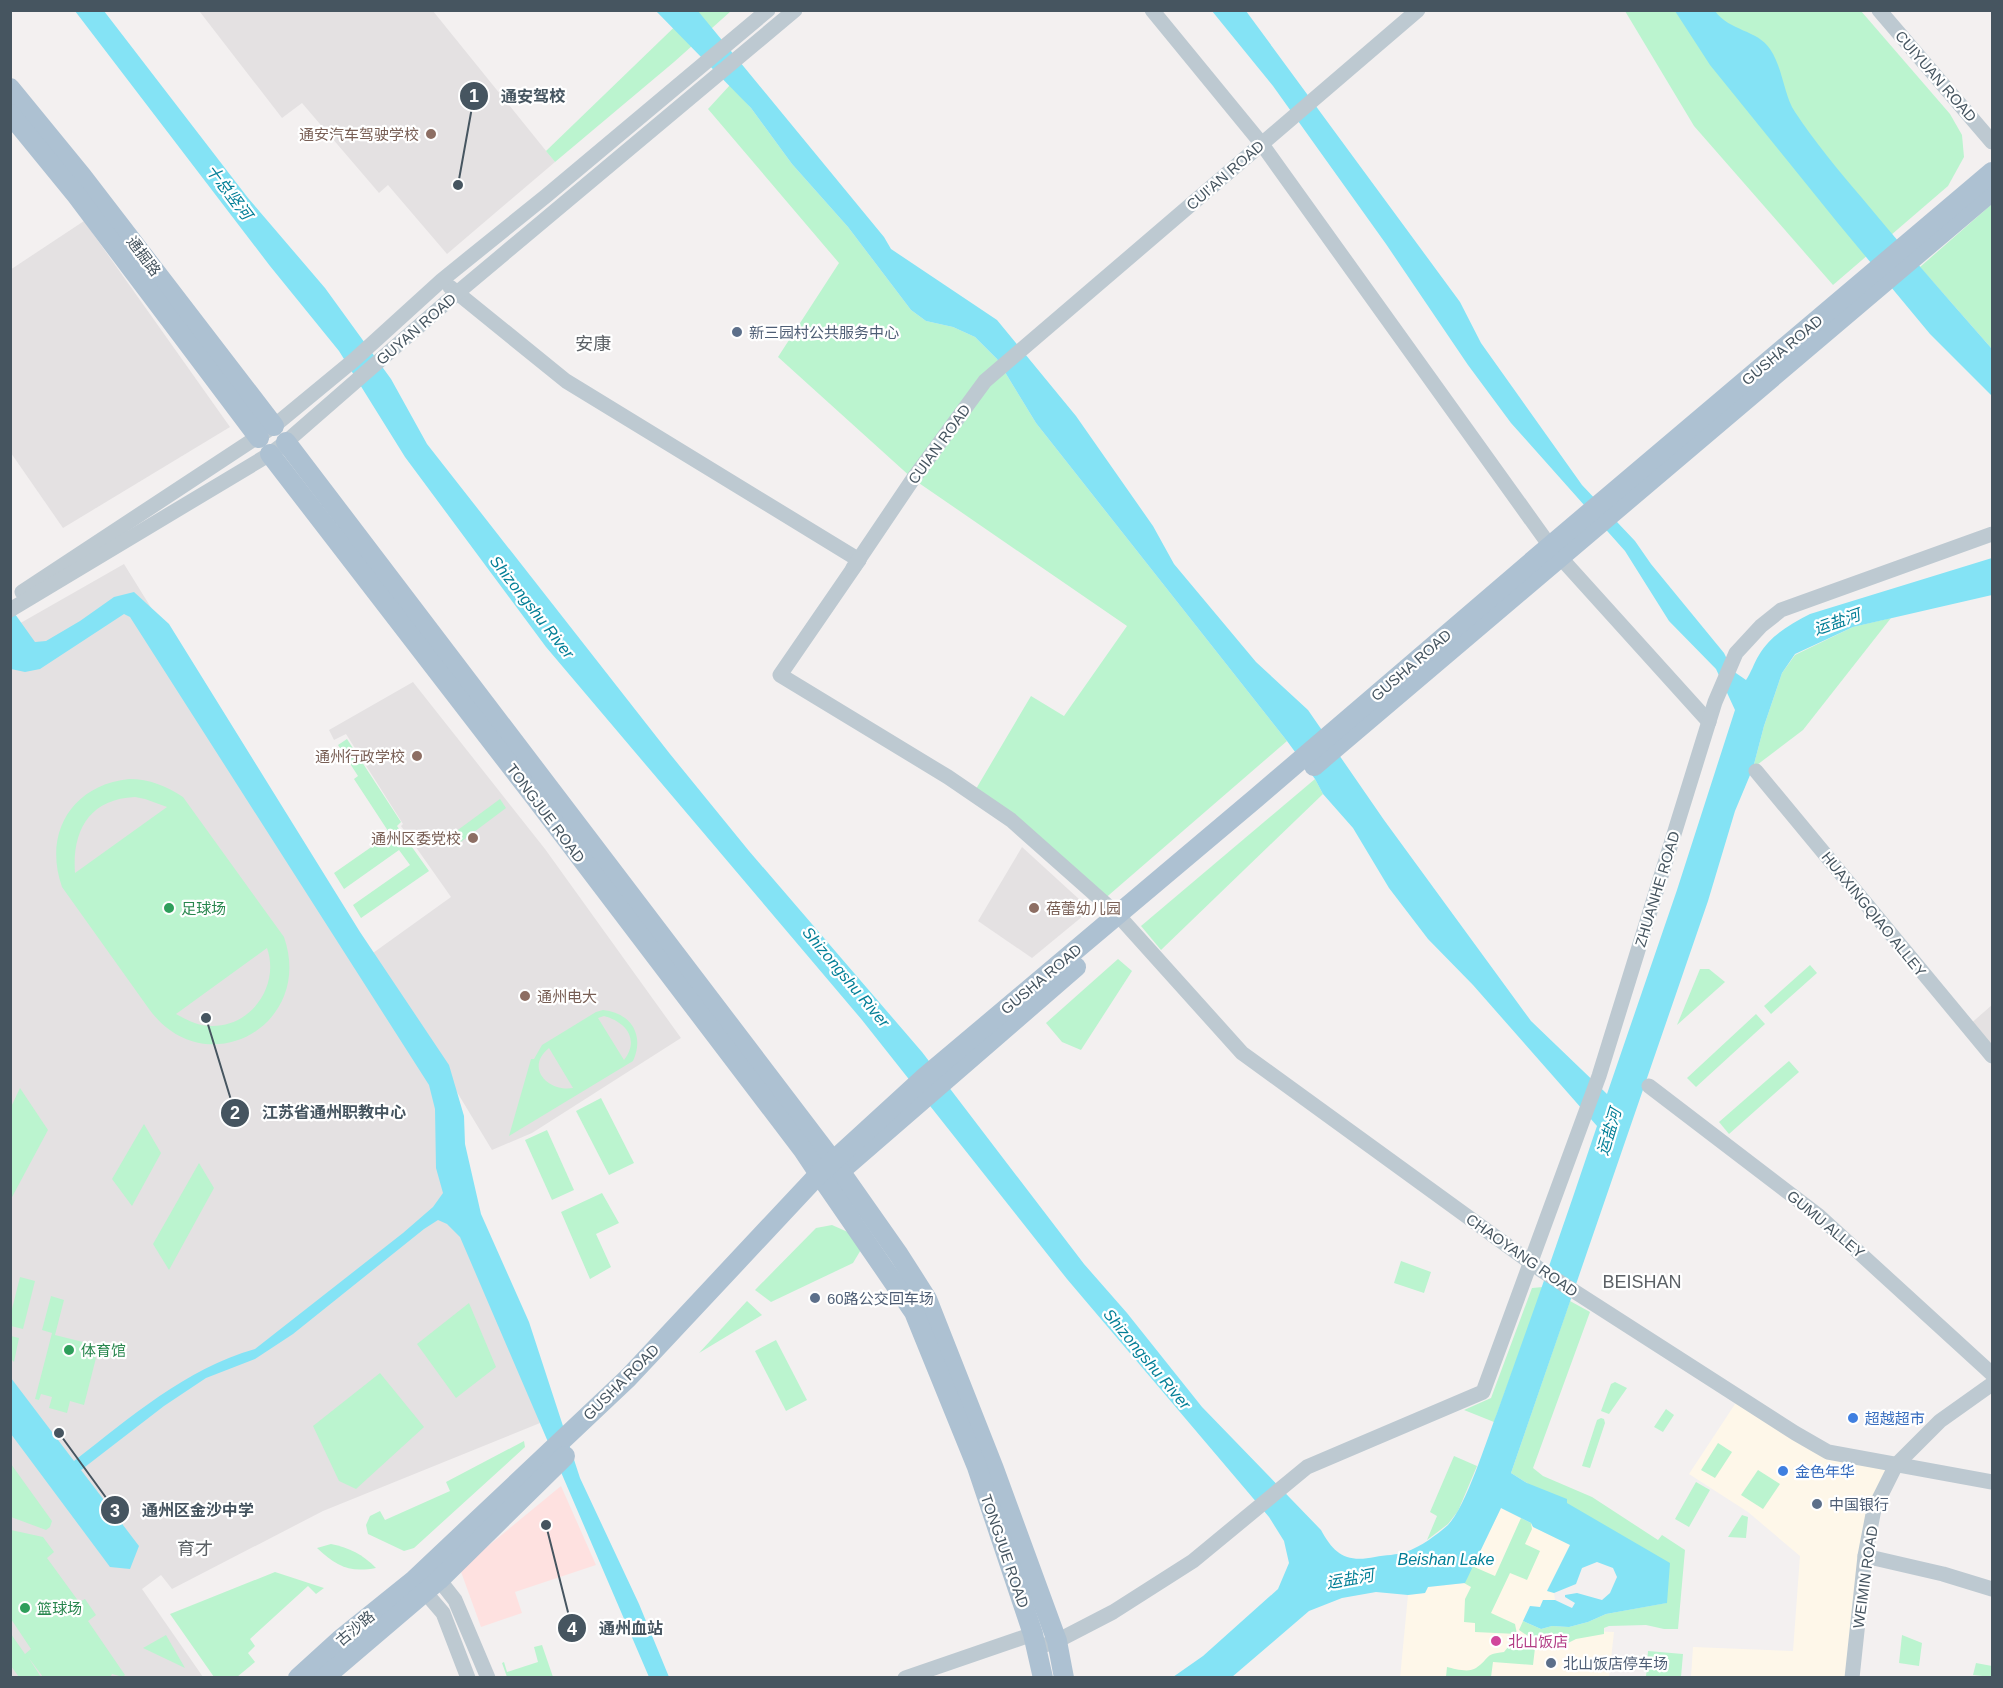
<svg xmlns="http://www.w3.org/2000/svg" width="2003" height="1688" font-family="Helvetica,'Noto Sans SC',sans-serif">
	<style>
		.commercial { fill: #fef7e9 }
		.education { fill: #e4e1e2 }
		.medical { fill: #fee1e0 }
		.green { fill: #bbf4cf; fill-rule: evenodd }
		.water { fill: #84e3f5 }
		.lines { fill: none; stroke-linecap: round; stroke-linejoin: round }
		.minor { stroke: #bdc9d1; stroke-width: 15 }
		.major { stroke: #adc1d2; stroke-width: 20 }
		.education-dot { fill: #8d6e63; stroke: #fff; stroke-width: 2 }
		.service-dot { fill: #5c6f8a; stroke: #fff; stroke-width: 2 }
		.leisure-dot { fill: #2e9e5b; stroke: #fff; stroke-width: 2 }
		.shop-dot { fill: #3f7fe0; stroke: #fff; stroke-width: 2 }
		.hotel-dot { fill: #d1479c; stroke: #fff; stroke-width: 2 }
		.labels { text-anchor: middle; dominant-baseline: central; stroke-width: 4.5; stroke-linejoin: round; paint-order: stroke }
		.street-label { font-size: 15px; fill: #465560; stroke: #fff }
		.education-label { font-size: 15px; fill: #785e54; stroke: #fff; text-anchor: end }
		.service-label { font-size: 15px; fill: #4e5e75; stroke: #fff; text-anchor: start }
		.leisure-label { font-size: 15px; fill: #27864d; stroke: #fff; text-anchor: start }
		.shop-label { font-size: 15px; fill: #366cbe; stroke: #fff; text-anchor: start }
		.hotel-label { font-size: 15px; fill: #b23c85; stroke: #fff; text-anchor: start }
		.water-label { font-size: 16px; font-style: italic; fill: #037f97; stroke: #fff }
		.quarter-label { font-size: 18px; fill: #5c6166; stroke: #fff }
		.leader { fill: none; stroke: #465560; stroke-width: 2 }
		.callout-dot { fill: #465560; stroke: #fff; stroke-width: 2 }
		.mark-label { font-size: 18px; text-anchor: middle; font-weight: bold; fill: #fff }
		.callout-label { font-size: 16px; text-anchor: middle; font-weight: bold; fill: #465560; stroke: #fff; stroke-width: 4.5; stroke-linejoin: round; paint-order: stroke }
	</style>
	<rect width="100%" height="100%" fill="#f3f0f0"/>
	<g class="commercial">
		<polygon points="1739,1398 1828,1452 1896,1465 1874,1509 1852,1677 1691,1677 1693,1647 1793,1651 1800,1556 1748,1512 1689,1474"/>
		<polygon points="1501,1508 1531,1523 1534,1527 1571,1545 1547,1590 1554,1593 1555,1600 1543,1600 1540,1607 1530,1606 1524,1621 1541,1629 1614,1632 1609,1677 1400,1678 1408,1595 1425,1593 1428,1587 1465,1583"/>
	</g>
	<g class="education">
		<polygon points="201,10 433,11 555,162 447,254 388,185 379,193 302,103 282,118 200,12"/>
		<polygon points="84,221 230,427 63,528 11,453 10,270"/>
		<polygon points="124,564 365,953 438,1083 540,1423 323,1511 172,1589 161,1575 142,1589 203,1677 11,1677 10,629"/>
		<polygon points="413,682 545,849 681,1038 532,1133 492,1150 373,953 451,897 401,826 403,824 346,734 334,740 329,730"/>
		<polygon points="1022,847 1080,900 1083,916 1032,958 978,921"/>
		<polygon points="1992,1005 1992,1056 1968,1026"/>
	</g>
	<polygon class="medical" points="561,1486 596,1565 515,1592 522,1613 481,1627 460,1569"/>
	<g class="green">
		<polygon points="691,11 731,11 674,62 555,162 546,151"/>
		<polygon points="1625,11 1861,11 1950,114 1962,135 1964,157 1948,186 1833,285 1694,126"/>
		<polygon points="730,85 751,108 792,164 848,227 911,310 926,321 953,327 975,337 997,359 1036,423 1287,741 1102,901 973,794 1031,696 1064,716 1127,626 913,479 778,357 839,263 708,109"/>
		<polygon points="1992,204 1992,349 1920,267"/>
		<polygon points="1891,618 1803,730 1753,768 1764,726 1782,673 1795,655 1853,627"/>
		<polygon points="347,739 401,822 397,826 429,871 361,918 353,905 410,865 399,850 344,889 334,873 390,834 354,779 358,776 338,745"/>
		<path d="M129 779C150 779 166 786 183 797L284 937C315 1026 205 1086 149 1009L62 887C43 833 72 785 129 779ZM135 797 145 799 167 807 75 873C72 831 89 799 135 797ZM267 948C280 985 252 1027 211 1026 198 1026 187 1020 176 1014Z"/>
		<polygon points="1315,779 1323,794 1161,950 1141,926"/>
		<polygon points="500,799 506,808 458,844 451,835"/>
		<polygon points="1118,959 1132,971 1081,1050 1062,1042 1046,1023"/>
		<polygon points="1810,965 1817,973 1771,1014 1764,1006"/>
		<polygon points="1700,969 1709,969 1725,982 1677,1025"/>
		<path d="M603 1010C631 1013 645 1035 633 1061L509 1136 531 1059H534L542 1045 596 1012ZM604 1016C626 1022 640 1039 624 1060L598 1018ZM549 1048 573 1088C547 1092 525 1067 549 1048Z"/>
		<polygon points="1756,1014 1765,1024 1696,1087 1687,1078"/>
		<polygon points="1789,1061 1799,1072 1729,1134 1719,1122"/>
		<polygon points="20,1088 48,1130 11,1199 11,1107"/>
		<polygon points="601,1098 634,1163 609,1175 576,1111"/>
		<polygon points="144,1124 161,1153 132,1206 112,1179"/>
		<polygon points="547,1130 574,1190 552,1200 525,1140"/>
		<polygon points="199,1163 214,1188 169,1270 153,1244"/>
		<polygon points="602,1193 619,1223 596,1234 611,1267 590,1279 561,1212"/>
		<polygon points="832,1225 850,1233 862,1248 853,1263 771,1302 755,1290 816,1228"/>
		<polygon points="1401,1261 1431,1272 1424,1293 1394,1283"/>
		<polygon points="20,1277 35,1281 23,1329 11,1326 11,1313"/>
		<polygon points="1543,1287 1494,1422 1464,1410 1491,1398 1532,1288"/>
		<polygon points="51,1296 64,1300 55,1335 83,1342 96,1358 84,1405 70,1401 67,1413 49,1408 52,1397 41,1394 39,1400 35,1399 52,1333 42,1330"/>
		<polygon points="747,1301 762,1315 699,1353"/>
		<polygon points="1570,1301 1590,1312 1533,1468 1543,1476 1592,1497 1658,1540 1662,1535 1685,1550 1678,1629 1664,1629 1646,1625 1609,1626 1604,1628 1604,1634 1576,1639 1562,1646 1540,1644 1519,1630 1523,1621 1541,1629 1552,1626 1569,1627 1588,1622 1606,1614 1666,1603 1527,1483 1511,1473"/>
		<polygon points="469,1303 496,1367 456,1398 417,1344"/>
		<polygon points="11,1336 19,1338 14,1362 11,1359"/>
		<polygon points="776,1340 807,1400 786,1411 755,1351"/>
		<polygon points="380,1373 424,1427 356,1489 339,1481 313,1426"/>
		<polygon points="1615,1382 1627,1388 1609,1414 1601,1411 1611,1384"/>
		<polygon points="1666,1409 1674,1415 1663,1432 1654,1427"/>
		<polygon points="1601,1418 1604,1419 1605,1423 1590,1468 1582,1466 1597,1420"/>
		<polygon points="524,1441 525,1447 414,1548 404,1551 368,1534 366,1525 370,1516 380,1511 385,1520 450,1491 446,1482"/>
		<polygon points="1718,1443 1732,1452 1715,1478 1701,1470"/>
		<polygon points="1454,1456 1477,1466 1458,1511 1448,1524 1427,1540 1437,1516 1430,1512"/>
		<polygon points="11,1464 52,1521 50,1527 46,1530 11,1517"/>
		<polygon points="1758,1470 1780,1484 1763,1509 1741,1495"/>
		<polygon points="1696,1482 1710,1490 1689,1527 1675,1519"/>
		<polygon points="1742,1515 1748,1517 1746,1538 1728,1537"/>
		<polygon points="1521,1518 1531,1523 1532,1529 1525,1544 1540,1551 1527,1580 1510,1573 1491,1613 1515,1624 1517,1634 1475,1632 1475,1623 1464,1622 1465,1599 1471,1587 1464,1583 1472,1566 1495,1576"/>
		<polygon points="11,1530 43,1537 54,1552 47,1558 79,1602 85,1599 96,1615 88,1621 125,1675 123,1677 112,1674 110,1678 43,1677 28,1657 41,1677 19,1677 11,1666 11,1634 25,1654 31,1649 11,1619"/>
		<path d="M331 1544C350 1548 362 1554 376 1568 349 1573 336 1566 317 1548Z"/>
		<polygon points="275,1572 324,1588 316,1594 308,1586 250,1639 255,1646 248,1653 255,1662 237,1677 214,1677 170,1614"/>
		<polygon points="166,1635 185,1668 143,1648"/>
		<polygon points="1902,1635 1922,1643 1919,1666 1899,1663"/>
		<path d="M1517 1636 1532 1643 1535 1648 1533 1665 1493 1662 1491 1677H1446L1447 1667C1455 1669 1469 1673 1476 1668 1490 1659 1483 1654 1504 1652Z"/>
		<polygon points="542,1645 553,1677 507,1677 502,1663 504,1662 507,1672 538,1662 534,1647"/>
		<polygon points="1648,1651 1683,1654 1681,1677 1646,1677"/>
		<polygon points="1976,1663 1992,1666 1992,1677 1973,1675"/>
	</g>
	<g class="water">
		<path d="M75 11H104L248 198 325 288 391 379 427 444 670 754 749 851 922 1052 1084 1264 1127 1313 1202 1407 1321 1530C1334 1554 1346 1563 1375 1557 1385 1555 1397 1555 1406 1552 1420 1547 1437 1535 1448 1525 1466 1507 1487 1439 1497 1413 1531 1318 1565 1222 1597 1126L1473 985 1428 939 1389 888 1353 828 1323 794 1315 779 1287 741 1036 423 997 359 975 337 953 327 926 321 911 310 848 227 792 164 751 108 656 11H698L884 237 891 249 997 320 1076 416 1153 526 1174 564 1256 662 1308 710 1384 820 1531 1021 1607 1094 1677 890 1735 710 1716 669 1669 621 1625 551 1511 423 1468 365 1386 244 1273 86 1212 11H1246L1460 302 1481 343 1582 485 1635 541 1651 564 1724 653 1733 671 1746 680C1751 673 1754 663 1759 655 1771 635 1789 625 1810 614L1992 558V595L1853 627 1795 654 1782 673 1764 726 1753 768 1735 811 1708 901 1511 1473 1527 1483 1567 1499V1503L1670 1563 1667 1603 1606 1614 1588 1622 1569 1627 1552 1626 1541 1629 1523 1621 1530 1606 1540 1607 1543 1600H1555L1572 1608 1575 1603 1565 1597V1595L1577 1593 1602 1600 1610 1593 1617 1577 1613 1568 1597 1562 1582 1568 1576 1584 1554 1593 1547 1591 1570 1545 1533 1527 1531 1523 1501 1508 1465 1583 1428 1587 1425 1593 1408 1595 1376 1592 1342 1598 1309 1611 1232 1677H1173L1203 1656 1278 1589 1289 1563 1284 1541 1269 1517 1067 1279 862 1020 546 647 405 457 339 351 270 266Z"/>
		<path d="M1675 11H1715C1729 31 1758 30 1770 49 1783 68 1784 96 1795 112 1815 142 1838 170 1862 198 1904 249 1948 299 1992 349V396L1930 334 1837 222 1710 65Z"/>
		<path d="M134 592 169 624 360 932 449 1065 464 1116 465 1144 481 1214 529 1322 580 1478 639 1604 669 1677H649L460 1237 447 1224 438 1220 424 1229 293 1334 255 1359 206 1378 164 1406 81 1470 139 1546 130 1569 110 1567 11 1434V1378L74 1461C131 1417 185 1369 255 1349L403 1233 433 1207 443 1193 436 1168 435 1109 429 1085 130 617 124 614 40 669 25 672 11 669 10 607 35 642 46 641 80 621 114 597Z"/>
	</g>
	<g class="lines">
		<g class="minor">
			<polyline points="1152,10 1261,143 1550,546 1709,722"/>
			<polyline points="1879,10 1992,142"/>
			<polyline points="450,287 566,381 859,560"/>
			<polyline points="859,560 780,675 948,777 1011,820 1117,914 1242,1053 1541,1270 1795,1433 1828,1452 1992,1482"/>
			<polyline points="853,568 913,479 985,381 1418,10"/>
			<polyline points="22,592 274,426 354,360 442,280 546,196 768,10"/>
			<polyline points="10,610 270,454 286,442 457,293 795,10"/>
			<polyline points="1756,771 1992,1056"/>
			<polyline points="1649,1086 1819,1216 1992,1374"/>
			<polyline points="1865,1556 1943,1574 1992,1589"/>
			<polyline points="433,1572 455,1600 488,1678"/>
			<polyline points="418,1584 443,1613 468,1678"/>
			<polyline points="1036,1648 1057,1641 1113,1612 1193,1561 1307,1467 1483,1392 1599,1076 1715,702 1736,653 1761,626 1781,610 1992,534"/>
			<polyline points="905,1678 1033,1634"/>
			<polyline points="1852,1678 1865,1556 1874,1509 1896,1465 1940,1421 1992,1384"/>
		</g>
		<g class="major">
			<polyline points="10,88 82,176 274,426"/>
			<polyline points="10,114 77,196 259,438"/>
			<polyline points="286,442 833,1161"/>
			<polyline points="270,454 533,795 803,1150 819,1174"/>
			<polyline points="1314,766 1992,191"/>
			<polyline points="844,1168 1076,967"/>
			<polyline points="840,1171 899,1255 927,1299 994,1469 1057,1641 1064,1678"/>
			<polyline points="826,1184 914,1312 977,1467 1033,1634 1043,1678"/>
			<polyline points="298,1678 342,1638 414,1580 628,1378 819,1174 925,1077 1256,798 1550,546 1992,172"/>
			<polyline points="324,1678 439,1580 565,1456"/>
		</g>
	</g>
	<g class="education-dot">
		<circle cx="431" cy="134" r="6"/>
		<circle cx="417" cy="756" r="6"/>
		<circle cx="473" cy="838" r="6"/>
		<circle cx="1034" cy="908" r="6"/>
		<circle cx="525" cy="996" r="6"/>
	</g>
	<g class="service-dot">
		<circle cx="737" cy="332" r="6"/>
		<circle cx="815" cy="1298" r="6"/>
		<circle cx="1817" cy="1504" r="6"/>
		<circle cx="1551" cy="1663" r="6"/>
	</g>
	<g class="leisure-dot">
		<circle cx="169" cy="908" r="6"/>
		<circle cx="69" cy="1350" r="6"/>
		<circle cx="25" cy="1608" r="6"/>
	</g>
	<g class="shop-dot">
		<circle cx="1853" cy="1418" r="6"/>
		<circle cx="1783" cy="1471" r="6"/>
	</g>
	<circle class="hotel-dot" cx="1496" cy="1641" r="6"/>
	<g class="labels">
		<g class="street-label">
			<text transform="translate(1936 76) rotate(49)">CUIYUAN ROAD</text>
			<text transform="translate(1225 175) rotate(-41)">CUI'AN ROAD</text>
			<text transform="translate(144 256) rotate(53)">通掘路</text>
			<text transform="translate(416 329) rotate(-41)">GUYAN ROAD</text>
			<text transform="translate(1782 350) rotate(-40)">GUSHA ROAD</text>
			<text transform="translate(939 444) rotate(-54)">CUIAN ROAD</text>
			<text transform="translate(1411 665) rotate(-41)">GUSHA ROAD</text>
			<text transform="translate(546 813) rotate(53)">TONGJUE ROAD</text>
			<text transform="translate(1657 889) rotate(-73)">ZHUANHE ROAD</text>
			<text transform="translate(1874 914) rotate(51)">HUAXINGQIAO ALLEY</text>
			<text transform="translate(1041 979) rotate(-40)">GUSHA ROAD</text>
			<text transform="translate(1826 1224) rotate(40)">GUMU ALLEY</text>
			<text transform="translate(1522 1255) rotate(35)">CHAOYANG ROAD</text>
			<text transform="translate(621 1382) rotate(-45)">GUSHA ROAD</text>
			<text transform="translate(1005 1551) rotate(71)">TONGJUE ROAD</text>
			<text transform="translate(1865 1577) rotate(-82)">WEIMIN ROAD</text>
			<text transform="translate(355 1628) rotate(-40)">古沙路</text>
		</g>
		<g class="education-label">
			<text x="419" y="134">通安汽车驾驶学校</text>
			<text x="405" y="756">通州行政学校</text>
			<text x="461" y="838">通州区委党校</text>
			<text x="1046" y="908" text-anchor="start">蓓蕾幼儿园</text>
			<text x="537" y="996" text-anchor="start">通州电大</text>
		</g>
		<g class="service-label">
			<text x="749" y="332">新三园村公共服务中心</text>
			<text x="827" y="1298">60路公交回车场</text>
			<text x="1829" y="1504">中国银行</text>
			<text x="1563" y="1663">北山饭店停车场</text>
		</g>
		<g class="leisure-label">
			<text x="181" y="908">足球场</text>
			<text x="81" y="1350">体育馆</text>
			<text x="37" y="1608">篮球场</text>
		</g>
		<g class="shop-label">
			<text x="1865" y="1418">超越超市</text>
			<text x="1795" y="1471">金色年华</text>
		</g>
		<g class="hotel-label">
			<text x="1508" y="1641">北山饭店</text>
		</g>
		<g class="water-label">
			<text transform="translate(229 192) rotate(53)">十总竖河</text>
			<text transform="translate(532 607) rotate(52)">Shizongshu River</text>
			<text transform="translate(1837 622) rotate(-19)">运盐河</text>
			<text transform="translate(846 977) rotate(50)">Shizongshu River</text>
			<text transform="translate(1609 1132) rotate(-73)">运盐河</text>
			<text transform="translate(1147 1359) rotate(50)">Shizongshu River</text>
			<text x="1446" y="1559">Beishan Lake</text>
			<text transform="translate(1350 1579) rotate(-10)">运盐河</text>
		</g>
		<g class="quarter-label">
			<text x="593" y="344">安康</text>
			<text x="1642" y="1282">BEISHAN</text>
			<text x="195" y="1549">育才</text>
		</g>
	</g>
	<path class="leader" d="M458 185L474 96M206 1018L235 1113M59 1433L115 1510M546 1525L572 1628"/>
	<g class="callout-dot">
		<circle cx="458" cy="185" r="6"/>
		<circle cx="206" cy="1018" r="6"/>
		<circle cx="59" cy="1433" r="6"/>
		<circle cx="546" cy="1525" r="6"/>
		<circle cx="474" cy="96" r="15"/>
		<circle cx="235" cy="1113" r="15"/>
		<circle cx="115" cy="1510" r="15"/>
		<circle cx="572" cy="1628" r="15"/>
	</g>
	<g class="mark-label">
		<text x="474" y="102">1</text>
		<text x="235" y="1119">2</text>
		<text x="115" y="1517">3</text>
		<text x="572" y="1635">4</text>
	</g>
	<g class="callout-label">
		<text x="533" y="102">通安驾校</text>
		<text x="334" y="1118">江苏省通州职教中心</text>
		<text x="198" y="1516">通州区金沙中学</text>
		<text x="631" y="1634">通州血站</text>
	</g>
	<rect width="2003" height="1688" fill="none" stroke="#465560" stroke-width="24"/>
</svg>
